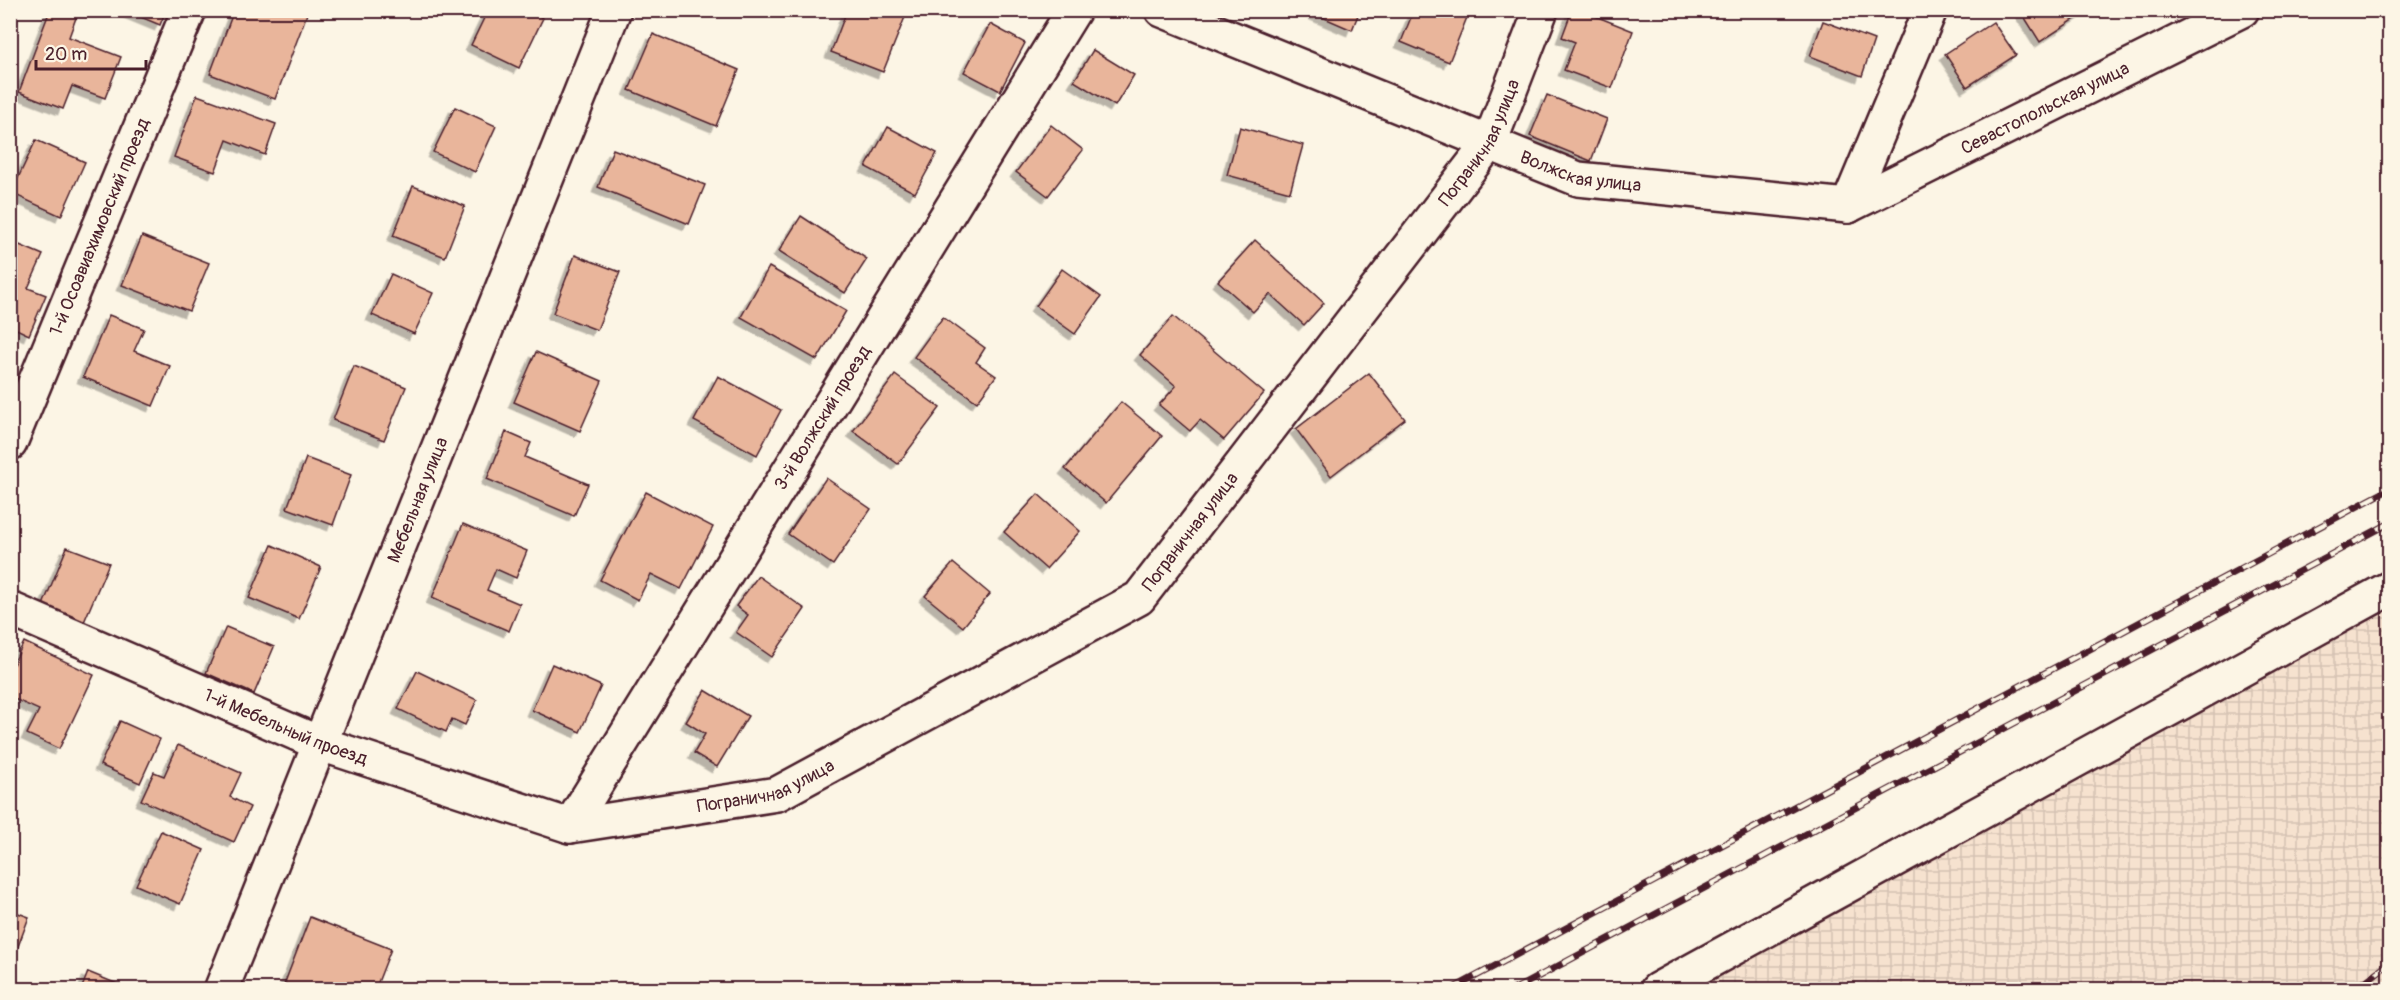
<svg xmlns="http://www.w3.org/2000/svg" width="2400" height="1000" font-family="Pangolin,sans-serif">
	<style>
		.industrial { fill: url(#industrial-grid) }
		.building { fill: #e9b59b; stroke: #4a1f2b; stroke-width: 1.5; filter: url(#shadow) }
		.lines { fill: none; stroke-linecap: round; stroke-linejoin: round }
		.minor-casing { stroke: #4a1f2b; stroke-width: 38 }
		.minor { stroke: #fcf5e5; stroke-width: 33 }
		.rail-casing { stroke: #4a1f2b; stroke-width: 7 }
		.rail { stroke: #fcf5e5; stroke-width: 4.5; stroke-dasharray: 14; stroke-linecap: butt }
		.labels { text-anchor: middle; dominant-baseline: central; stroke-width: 5; stroke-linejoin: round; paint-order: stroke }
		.street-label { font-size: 18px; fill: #4a1f2b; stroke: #fcf5e5 }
	</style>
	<defs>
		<pattern id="industrial-grid" width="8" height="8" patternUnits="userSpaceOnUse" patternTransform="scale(1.5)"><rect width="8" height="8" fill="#f6e2cf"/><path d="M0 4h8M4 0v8" fill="none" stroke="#d4c1b2"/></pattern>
		<filter id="shadow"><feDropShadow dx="-5.5" dy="5.5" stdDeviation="0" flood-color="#0004"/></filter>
	</defs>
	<rect width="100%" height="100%" fill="#fcf5e5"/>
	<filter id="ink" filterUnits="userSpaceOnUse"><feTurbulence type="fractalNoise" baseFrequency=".0167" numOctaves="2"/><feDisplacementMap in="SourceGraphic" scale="12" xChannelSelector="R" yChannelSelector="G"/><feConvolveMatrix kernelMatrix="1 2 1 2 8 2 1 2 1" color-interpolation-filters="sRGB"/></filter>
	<g filter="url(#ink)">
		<polygon class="industrial" points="2389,588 2389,989 1657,989"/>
		<g class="building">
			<polygon points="50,10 67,10 77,15 69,37 121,57 105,98 72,86 63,109 19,92"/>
			<polygon points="124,10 166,10 160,25"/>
			<polygon points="234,10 298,10 307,14 275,99 210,74"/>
			<polygon points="488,10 527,10 543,18 519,68 471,45"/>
			<polygon points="847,10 887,10 905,17 883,72 831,52"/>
			<polygon points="1306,10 1360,10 1352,30"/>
			<polygon points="1414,10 1470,10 1449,62 1401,42"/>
			<polygon points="1572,10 1580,10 1633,31 1612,88 1564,70 1575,42 1562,37"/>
			<polygon points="2020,10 2089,10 2040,42"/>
			<polygon points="1823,21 1874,40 1862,76 1810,56"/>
			<polygon points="1993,22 2016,55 1967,87 1945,54"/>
			<polygon points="990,24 1025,43 1000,91 964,72"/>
			<polygon points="653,34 739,70 716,126 629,90"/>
			<polygon points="1093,50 1134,75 1115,106 1074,81"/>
			<polygon points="197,95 276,124 265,155 227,140 215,172 174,157"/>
			<polygon points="1547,95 1607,119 1591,161 1530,136"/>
			<polygon points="455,107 496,126 475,172 433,152"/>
			<polygon points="1051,125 1083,150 1048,196 1016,172"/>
			<polygon points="888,127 937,153 915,193 866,167"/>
			<polygon points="1240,127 1303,145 1290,192 1227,175"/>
			<polygon points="36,140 85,162 61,216 11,193"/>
			<polygon points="613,149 705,185 689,224 598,187"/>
			<polygon points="413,186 465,206 445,257 393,236"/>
			<polygon points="801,216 867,259 845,293 779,251"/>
			<polygon points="142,236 209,263 189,311 122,285"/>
			<polygon points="1255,240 1324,303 1304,325 1270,294 1253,312 1218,281"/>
			<polygon points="10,241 43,255 28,288 46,295 29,335 10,326"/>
			<polygon points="575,255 620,272 597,330 553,313"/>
			<polygon points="769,267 846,311 817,360 741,317"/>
			<polygon points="1062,269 1101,297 1075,334 1036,306"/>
			<polygon points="391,274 433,293 414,334 372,315"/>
			<polygon points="109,315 144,329 134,351 170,366 153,406 83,377"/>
			<polygon points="1173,316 1264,393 1224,440 1200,420 1190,431 1159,405 1176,386 1140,355"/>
			<polygon points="943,317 985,348 976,362 996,376 977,402 914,357"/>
			<polygon points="536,352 602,381 580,431 514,402"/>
			<polygon points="354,366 406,387 384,440 333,420"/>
			<polygon points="1369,373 1405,419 1331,476 1296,429"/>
			<polygon points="895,375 940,408 898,464 853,431"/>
			<polygon points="718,376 781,410 757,455 694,421"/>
			<polygon points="1121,402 1162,436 1106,503 1065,469"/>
			<polygon points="506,432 531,443 525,457 588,484 574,516 487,479"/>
			<polygon points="306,458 351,475 333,525 287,508"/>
			<polygon points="826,478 871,509 833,565 788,534"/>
			<polygon points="646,492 713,527 681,589 651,574 638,600 600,580"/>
			<polygon points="1038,494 1080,531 1046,569 1004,532"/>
			<polygon points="463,524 527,551 516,578 496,569 487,590 520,604 509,631 432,598"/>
			<polygon points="272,545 321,567 299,619 249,598"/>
			<polygon points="67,547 109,563 84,622 43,605"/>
			<polygon points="953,563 990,594 963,627 925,596"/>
			<polygon points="758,576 805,609 772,657 736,632 748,615 736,606"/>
			<polygon points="226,627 274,647 254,694 206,673"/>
			<polygon points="24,642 94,675 59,749 27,734 39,710 10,697 10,671"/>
			<polygon points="552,664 601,686 580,732 532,710"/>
			<polygon points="417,671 477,700 465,725 452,719 446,732 398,709"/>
			<polygon points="705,690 748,716 717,767 694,753 705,734 686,722"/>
			<polygon points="120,721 160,739 140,783 100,765"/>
			<polygon points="178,745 241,773 230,797 250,807 234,842 141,800 154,772 164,776"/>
			<polygon points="161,831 204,850 180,904 136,885"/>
			<polygon points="10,910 29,917 10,968"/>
			<polygon points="310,917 391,949 375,990 334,990 327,987 325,990 282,990"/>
			<polygon points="88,972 132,990 81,990"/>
		</g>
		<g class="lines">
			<g class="minor-casing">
				<g id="minor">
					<path id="s1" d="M1162 10 1578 179 1848 206"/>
					<path id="s2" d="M1848 206 2242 10"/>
					<polyline points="1848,206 1930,10"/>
					<path id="s3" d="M10 443 189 10"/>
					<path id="s4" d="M10 609 321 744 570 826 777 794 1139 598 1490 142 1541 10"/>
					<path id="s5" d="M570 826 1074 10"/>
					<path id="s6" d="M221 990 614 10"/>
					<polyline points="1657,990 2390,588"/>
				</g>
			</g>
			<use href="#minor" class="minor"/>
			<g class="rail-casing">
				<g id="rail">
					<polyline points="1450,990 2390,489"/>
					<polyline points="1513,990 2390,523"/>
					<polyline points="2354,990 2390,963"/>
				</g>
			</g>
			<use href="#rail" class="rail"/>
		</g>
	</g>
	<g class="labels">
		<g class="street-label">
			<text stroke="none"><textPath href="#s2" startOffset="220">Севастопольская улица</textPath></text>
			<text stroke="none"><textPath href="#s4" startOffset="1792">Пограничная улица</textPath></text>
			<text stroke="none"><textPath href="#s1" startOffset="450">Волжская улица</textPath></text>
			<text stroke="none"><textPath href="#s3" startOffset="234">1-й Осоавиахимовский проезд</textPath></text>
			<text stroke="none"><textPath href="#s5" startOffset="480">3-й Волжский проезд</textPath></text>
			<text stroke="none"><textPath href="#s6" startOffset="528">Мебельная улица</textPath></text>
			<text stroke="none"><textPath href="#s4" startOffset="1306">Пограничная улица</textPath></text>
			<text stroke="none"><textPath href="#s4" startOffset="300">1-й Мебельный проезд</textPath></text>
			<text stroke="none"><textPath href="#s4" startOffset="802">Пограничная улица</textPath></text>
		</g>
	</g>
	<rect width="2400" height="1000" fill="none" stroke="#fcf5e5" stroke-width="36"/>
	<rect x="18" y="18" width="2364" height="964" fill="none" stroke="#4a1f2b" stroke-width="2" filter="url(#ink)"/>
	<path d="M36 60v9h110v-9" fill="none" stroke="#4a1f2b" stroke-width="3"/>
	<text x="45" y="60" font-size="18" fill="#4a1f2b" stroke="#fcf5e5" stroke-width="4.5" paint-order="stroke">20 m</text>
</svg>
